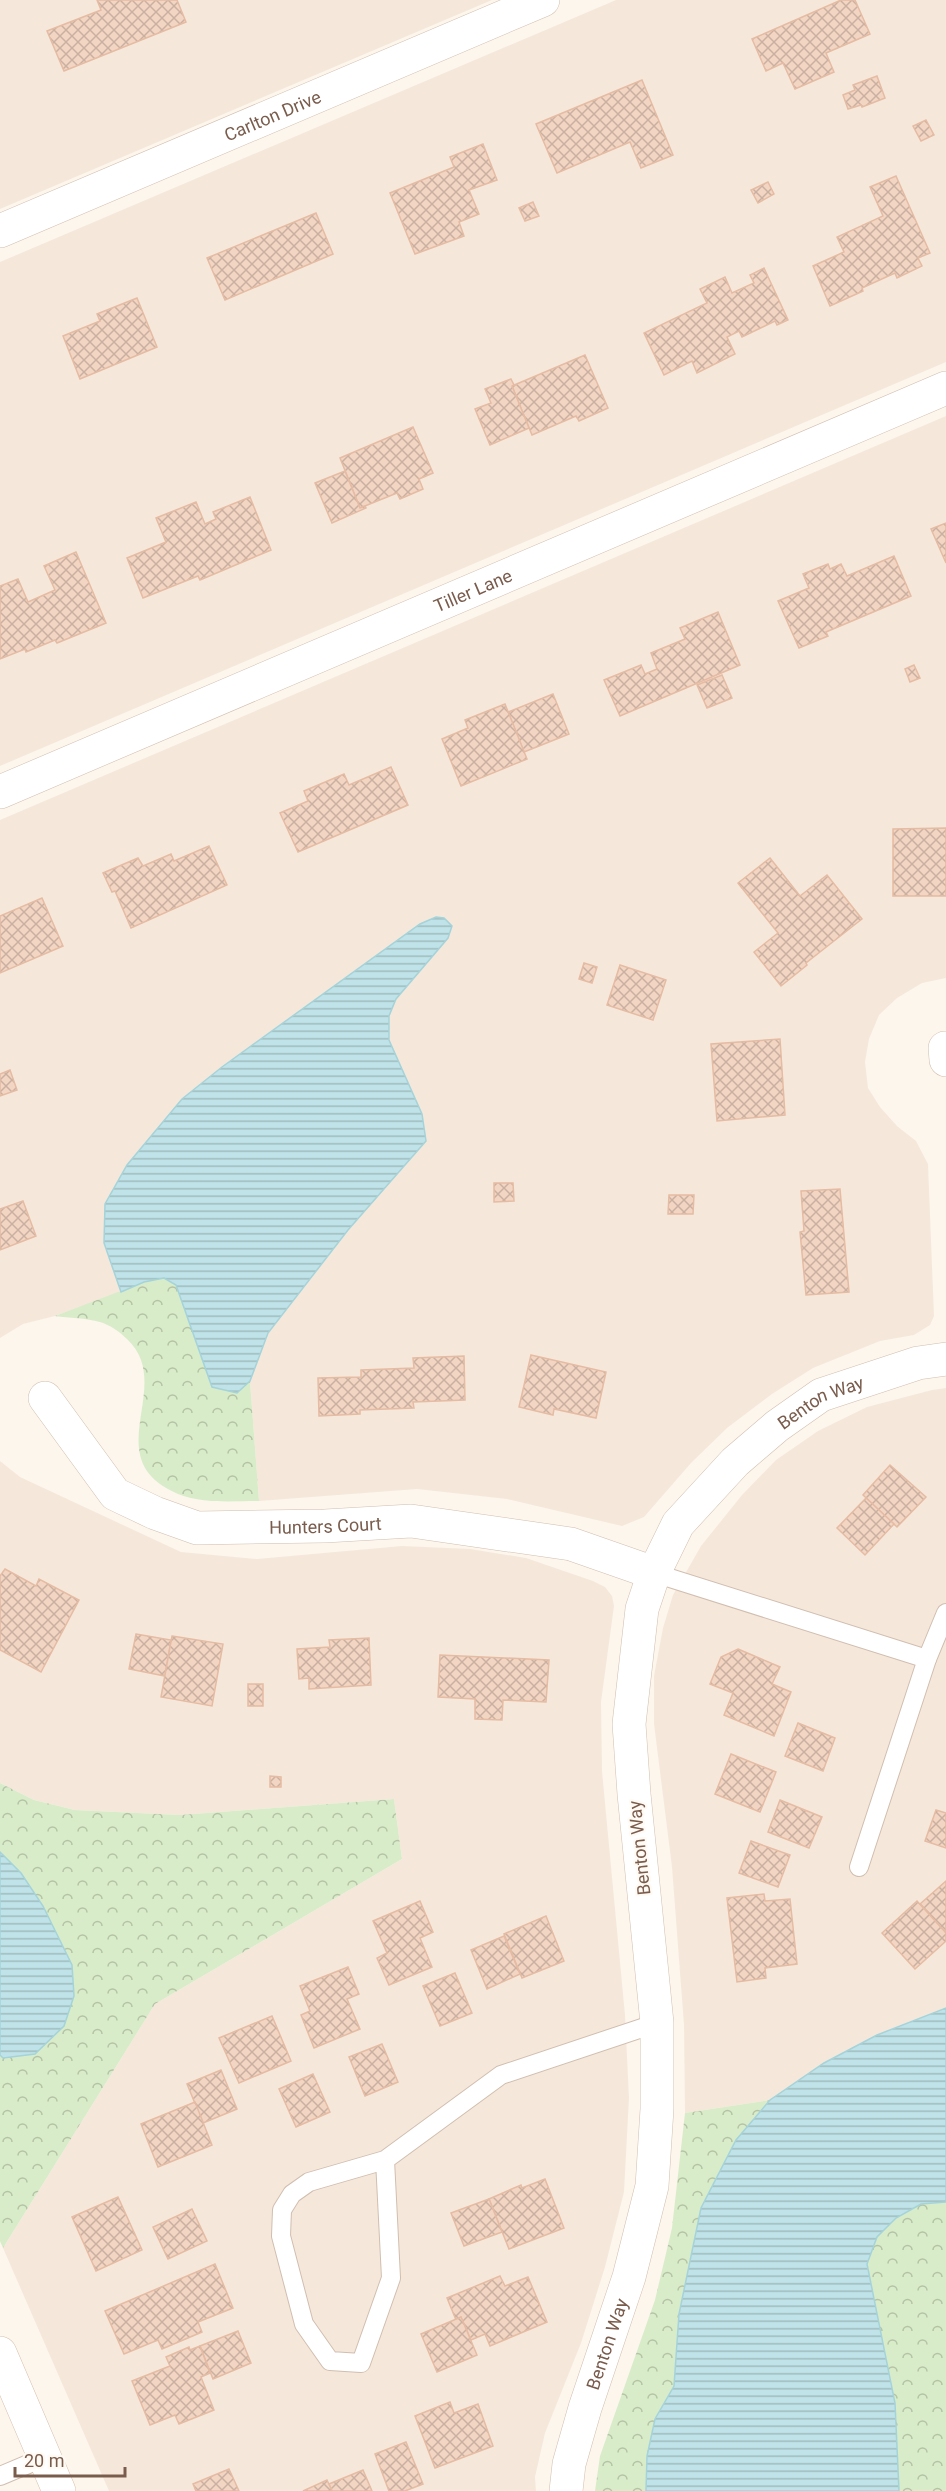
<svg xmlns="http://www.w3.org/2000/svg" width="946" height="2491" font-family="Roboto,sans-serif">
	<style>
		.residential { fill: #f5e8da }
		.forest { fill: url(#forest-crowns) }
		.water { fill: url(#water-rules); stroke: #a5d3da; stroke-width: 1.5 }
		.building { fill: url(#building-cross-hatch); stroke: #e6bba3; stroke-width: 1.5 }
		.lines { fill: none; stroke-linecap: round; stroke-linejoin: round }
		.service-casing { stroke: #d1beb0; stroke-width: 20 }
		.minor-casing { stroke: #d1beb0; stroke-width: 34 }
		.secondary-casing { stroke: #d6c0b0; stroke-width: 34 }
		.service { stroke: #fff; stroke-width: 18 }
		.minor { stroke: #fff; stroke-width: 33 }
		.secondary { stroke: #fff; stroke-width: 33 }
		.labels { text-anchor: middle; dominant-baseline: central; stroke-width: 4.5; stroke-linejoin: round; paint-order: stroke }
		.street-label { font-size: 18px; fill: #7a5c4d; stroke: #fffaf3 }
	</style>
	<defs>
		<pattern id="forest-crowns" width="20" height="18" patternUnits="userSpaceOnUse" patternTransform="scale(1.5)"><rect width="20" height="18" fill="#d8ecc9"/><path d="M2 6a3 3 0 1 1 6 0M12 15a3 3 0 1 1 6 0" fill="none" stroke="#b4c2a5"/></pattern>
		<pattern id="water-rules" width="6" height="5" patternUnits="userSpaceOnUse" patternTransform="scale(1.5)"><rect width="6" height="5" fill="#bfe3e8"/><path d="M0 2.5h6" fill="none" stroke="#a0bbbe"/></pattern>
		<pattern id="building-cross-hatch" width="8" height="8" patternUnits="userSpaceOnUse" patternTransform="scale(1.5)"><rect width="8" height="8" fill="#f3d5c3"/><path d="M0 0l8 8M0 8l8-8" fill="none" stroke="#cab0a1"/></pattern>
	</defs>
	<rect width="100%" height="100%" fill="#fdf6ec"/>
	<g class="residential">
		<polygon points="0,0 492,0 0,209"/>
		<polygon points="616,0 946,0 946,362 0,766 0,262"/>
		<polygon points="946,416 946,978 922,983 897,998 879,1015 869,1039 865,1062 868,1088 880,1107 897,1126 916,1141 928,1164 934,1316 930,1325 914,1335 880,1341 813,1368 772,1394 727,1428 691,1463 644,1517 622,1526 507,1499 417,1489 259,1501 250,1381 268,1333 348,1230 426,1141 389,1040 389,1016 395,999 448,938 420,924 222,1067 104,1243 121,1292 55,1316 23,1324 0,1338 0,820"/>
		<polygon points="946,1388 946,2008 877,2035 824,2063 770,2100 685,2113 684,2025 672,1867 654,1724 654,1676 663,1628 673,1595 701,1546 742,1495 776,1460 818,1431 867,1407 932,1390"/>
		<polygon points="0,1461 20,1477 181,1552 257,1559 402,1546 470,1549 526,1558 593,1581 605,1587 612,1596 614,1606 601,1702 602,1771 625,2015 629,2098 624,2192 605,2267 581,2343 545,2433 535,2477 536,2491 109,2491 3,2248 155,2004 402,1859 394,1799 180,1815 75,1810 34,1800 0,1783"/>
	</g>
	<g class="forest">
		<path d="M164 1278 176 1285 212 1387 237 1393 250 1381 259 1501C233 1501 202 1504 178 1494 95 1459 177 1386 127 1339 120 1332 110 1325 100 1322 86 1318 69 1318 55 1316L144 1282Z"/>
		<path d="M0 1783 34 1800 75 1810 180 1815 394 1799 402 1859 155 2004 3 2248 0 2241V2055L3 2058 72 1965C51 1923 34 1886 0 1852Z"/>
		<polygon points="770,2100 736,2140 679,2314 674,2386 655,2419 646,2491 595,2491 600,2456 655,2300 672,2228 685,2113"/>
		<polygon points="946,2202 946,2491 899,2491 895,2403 867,2264 877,2237 896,2218 921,2204"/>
	</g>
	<g class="water">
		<polygon points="436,917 444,918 452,926 448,938 396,999 389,1016 389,1040 422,1114 426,1141 348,1230 268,1333 250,1381 237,1393 212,1387 176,1285 164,1278 144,1282 121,1292 104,1243 105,1204 127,1165 182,1099 222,1067 420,924"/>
		<polygon points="0,1852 21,1873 43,1906 72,1965 74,1996 64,2026 35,2054 3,2058 0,2055"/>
		<polygon points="946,2008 946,2202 921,2204 896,2218 877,2237 867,2264 895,2403 899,2491 646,2491 647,2456 655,2419 674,2386 679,2314 701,2208 736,2140 770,2100 824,2063 877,2035"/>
	</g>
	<g class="building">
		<polygon points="97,0 177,0 186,22 64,71 47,31 101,10"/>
		<polygon points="841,0 855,0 870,34 826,53 834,72 795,89 783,63 766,71 752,39"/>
		<polygon points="877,76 885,98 862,107 861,105 848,109 843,95 855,90 853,85"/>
		<polygon points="642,80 673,155 641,168 630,142 557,173 536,124"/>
		<polygon points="926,120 934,135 921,141 913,126"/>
		<polygon points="483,144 497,180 469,190 479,214 459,222 464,236 415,254 390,193 454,167 450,157"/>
		<polygon points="896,176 930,253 918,258 922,266 897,278 895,273 862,288 863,291 830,306 813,266 844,252 837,237 883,216 870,187"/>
		<polygon points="768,182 774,194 758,203 751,190"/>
		<polygon points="533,202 539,216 525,221 519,208"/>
		<polygon points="316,213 333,254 225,300 207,258"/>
		<polygon points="764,268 788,320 777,325 775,321 742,337 739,331 727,337 735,354 697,373 692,361 664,375 644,333 707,303 700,289 725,277 732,293 754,283 750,275"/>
		<polygon points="137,298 157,347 80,379 63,336 100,321 97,314"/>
		<polygon points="585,355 608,408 579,421 576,416 532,435 512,386"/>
		<polygon points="511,379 514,385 512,386 529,428 490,445 475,409 491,403 485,389"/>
		<polygon points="413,427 433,473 419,479 423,489 400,499 397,493 360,508 340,458"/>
		<polygon points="345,471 360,508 365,506 366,508 332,523 315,483"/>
		<polygon points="250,497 271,550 200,580 198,576 143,598 127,558 166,542 156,518 196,502 205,524 216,519 213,512"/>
		<polygon points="946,523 946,563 931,529"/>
		<polygon points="76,552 106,623 57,643 55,640 26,652 25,649 0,659 0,586 18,579 28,602 55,590 44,566"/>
		<polygon points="894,556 911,596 826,632 828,636 799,648 778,601 809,588 803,574 828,564 830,569 841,564 847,576"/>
		<polygon points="718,612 740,665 620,716 604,680 641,665 645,674 657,669 651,653 685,639 680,628"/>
		<polygon points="914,665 920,678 910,682 905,669"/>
		<polygon points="722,675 732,698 707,708 697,685"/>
		<polygon points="553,694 569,734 524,752 508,712"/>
		<polygon points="505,704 527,759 461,786 442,739 468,728 465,720"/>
		<polygon points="391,767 408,805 298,852 280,813 308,801 304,791 344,774 349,785"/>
		<polygon points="946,828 946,896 893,896 893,829"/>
		<polygon points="209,846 227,885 131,928 115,891 112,892 103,873 138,858 143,866 171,854 174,861"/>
		<polygon points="770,858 800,896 827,875 862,919 806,963 807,965 781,986 754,952 778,933 738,883"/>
		<polygon points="42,898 63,946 0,973 0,916"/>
		<polygon points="584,963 597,967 592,983 579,979"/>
		<polygon points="620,965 666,980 653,1020 607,1005"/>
		<polygon points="780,1039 785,1115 717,1121 711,1044"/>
		<polygon points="10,1070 17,1090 0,1096 0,1074"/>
		<polygon points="494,1183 513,1183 514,1201 494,1202"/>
		<polygon points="840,1189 849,1292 806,1295 800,1232 804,1231 801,1191"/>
		<polygon points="669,1195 694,1195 693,1214 668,1214"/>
		<polygon points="23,1201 36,1236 0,1250 0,1209"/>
		<polygon points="531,1355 606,1372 596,1418 554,1409 553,1415 519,1407"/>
		<polygon points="464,1356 465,1400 413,1402 414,1408 360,1410 360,1414 319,1416 318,1378 361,1377 361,1370 414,1368 413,1358"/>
		<polygon points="890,1465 926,1497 897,1527 863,1495"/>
		<polygon points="866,1498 894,1524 865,1555 837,1528"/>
		<polygon points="5,1569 36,1586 39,1579 79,1600 41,1672 0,1650 0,1576"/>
		<polygon points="136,1634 171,1640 165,1676 129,1669"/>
		<polygon points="172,1636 223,1644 212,1706 161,1697"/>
		<polygon points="369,1638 371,1685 309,1689 309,1678 299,1679 297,1649 330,1647 329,1640"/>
		<polygon points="738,1649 780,1667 772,1684 791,1692 774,1736 724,1715 733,1693 710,1684 721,1657"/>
		<polygon points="440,1655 549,1660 546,1702 503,1700 502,1720 475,1719 475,1699 438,1697"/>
		<rect x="248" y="1684" width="15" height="22"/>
		<polygon points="798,1723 835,1738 823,1771 785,1756"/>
		<polygon points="731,1754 776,1772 760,1812 715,1794"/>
		<polygon points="270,1776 281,1777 281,1787 270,1787"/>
		<polygon points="780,1800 822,1817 809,1848 768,1832"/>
		<polygon points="936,1810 946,1813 946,1848 925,1841"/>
		<polygon points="751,1841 790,1855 778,1887 739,1873"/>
		<polygon points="946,1881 946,1933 920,1904"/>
		<polygon points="764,1894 765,1901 790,1899 797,1964 765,1968 766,1978 737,1982 727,1898"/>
		<polygon points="420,1901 433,1932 420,1938 432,1967 389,1985 377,1958 387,1953 373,1921"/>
		<polygon points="917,1901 946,1933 946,1941 915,1969 882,1933"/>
		<polygon points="546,1916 564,1961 522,1978 504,1934"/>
		<polygon points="504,1936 520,1974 487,1989 471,1950"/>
		<polygon points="348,1967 359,1994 347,1999 360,2029 314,2048 301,2015 310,2011 300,1986"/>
		<polygon points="455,1973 472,2013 440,2026 423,1986"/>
		<polygon points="272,2016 291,2061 239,2083 219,2038"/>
		<polygon points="382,2044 398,2082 365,2096 349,2057"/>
		<polygon points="221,2070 237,2109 203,2123 187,2084"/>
		<polygon points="313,2074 330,2112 296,2127 279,2089"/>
		<polygon points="195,2102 212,2145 158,2167 141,2124"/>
		<polygon points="545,2179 564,2228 509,2249 489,2199 521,2185 522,2188"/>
		<polygon points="118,2197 142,2250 96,2271 72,2217"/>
		<polygon points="489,2199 502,2232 464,2246 451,2213"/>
		<polygon points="192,2209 207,2241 168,2259 153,2227"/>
		<polygon points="215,2264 233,2308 198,2322 202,2332 162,2349 158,2340 124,2354 105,2311"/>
		<polygon points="500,2276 505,2286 528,2277 547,2322 490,2346 485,2334 471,2340 461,2317 456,2320 447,2298"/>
		<polygon points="461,2317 477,2355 437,2372 421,2334"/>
		<polygon points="238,2331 251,2363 213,2379 200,2346"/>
		<polygon points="200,2346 210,2373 201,2377 214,2410 179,2424 175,2415 150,2425 132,2381 170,2366 166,2357 189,2347 190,2350"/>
		<polygon points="450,2402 454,2413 478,2404 493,2446 435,2468 415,2416"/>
		<polygon points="406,2442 423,2484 405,2491 389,2491 375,2454"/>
		<polygon points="229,2469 239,2491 196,2491 193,2484"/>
		<polygon points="363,2470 372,2491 332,2491 329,2484"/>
		<polygon points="327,2480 332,2491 303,2491"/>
	</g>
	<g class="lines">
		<g class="service-casing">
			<g id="service">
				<polyline points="654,1573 927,1659"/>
				<polyline points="859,1867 927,1659 946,1613"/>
				<polyline points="385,2160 309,2182 292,2194 282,2210 281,2236 304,2324 330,2361 361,2363 391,2278 385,2160 501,2075 657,2023"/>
				<polyline points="0,2476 45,2457"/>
			</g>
		</g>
		<g class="minor-casing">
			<g id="minor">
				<path id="s1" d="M0 231 543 0"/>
				<path id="s2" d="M0 792 946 388"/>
				<polyline points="945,1048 946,1060"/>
				<path id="s3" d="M45 1398 115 1494 155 1513 197 1528 325 1526 411 1521 571 1544 654 1573"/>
				<path id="s4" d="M566 2491 569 2464 585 2408 629 2277 652 2186 657 2109V2023L634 1794 629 1724 642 1609 654 1573 678 1524 735 1462 777 1426 821 1395 918 1363 946 1359"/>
			</g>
		</g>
		<g class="secondary-casing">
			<polyline id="secondary" points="0,2353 59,2491"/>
		</g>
		<use href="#service" class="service"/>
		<use href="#minor" class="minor"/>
		<use href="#secondary" class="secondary"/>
	</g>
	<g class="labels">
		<g class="street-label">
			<text stroke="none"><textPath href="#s1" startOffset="296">Carlton Drive</textPath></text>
			<text stroke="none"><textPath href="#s2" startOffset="514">Tiller Lane</textPath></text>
			<text stroke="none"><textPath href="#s4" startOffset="1179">Benton Way</textPath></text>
			<text stroke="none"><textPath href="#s3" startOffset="336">Hunters Court</textPath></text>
			<text transform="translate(639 1848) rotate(-96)">Benton Way</text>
			<text stroke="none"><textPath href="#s4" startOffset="153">Benton Way</textPath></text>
		</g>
	</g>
	<path d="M15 2467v9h110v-9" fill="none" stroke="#7a5c4d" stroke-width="3"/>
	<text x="24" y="2467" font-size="18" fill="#7a5c4d" stroke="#fffaf3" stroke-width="4.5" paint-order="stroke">20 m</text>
</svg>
